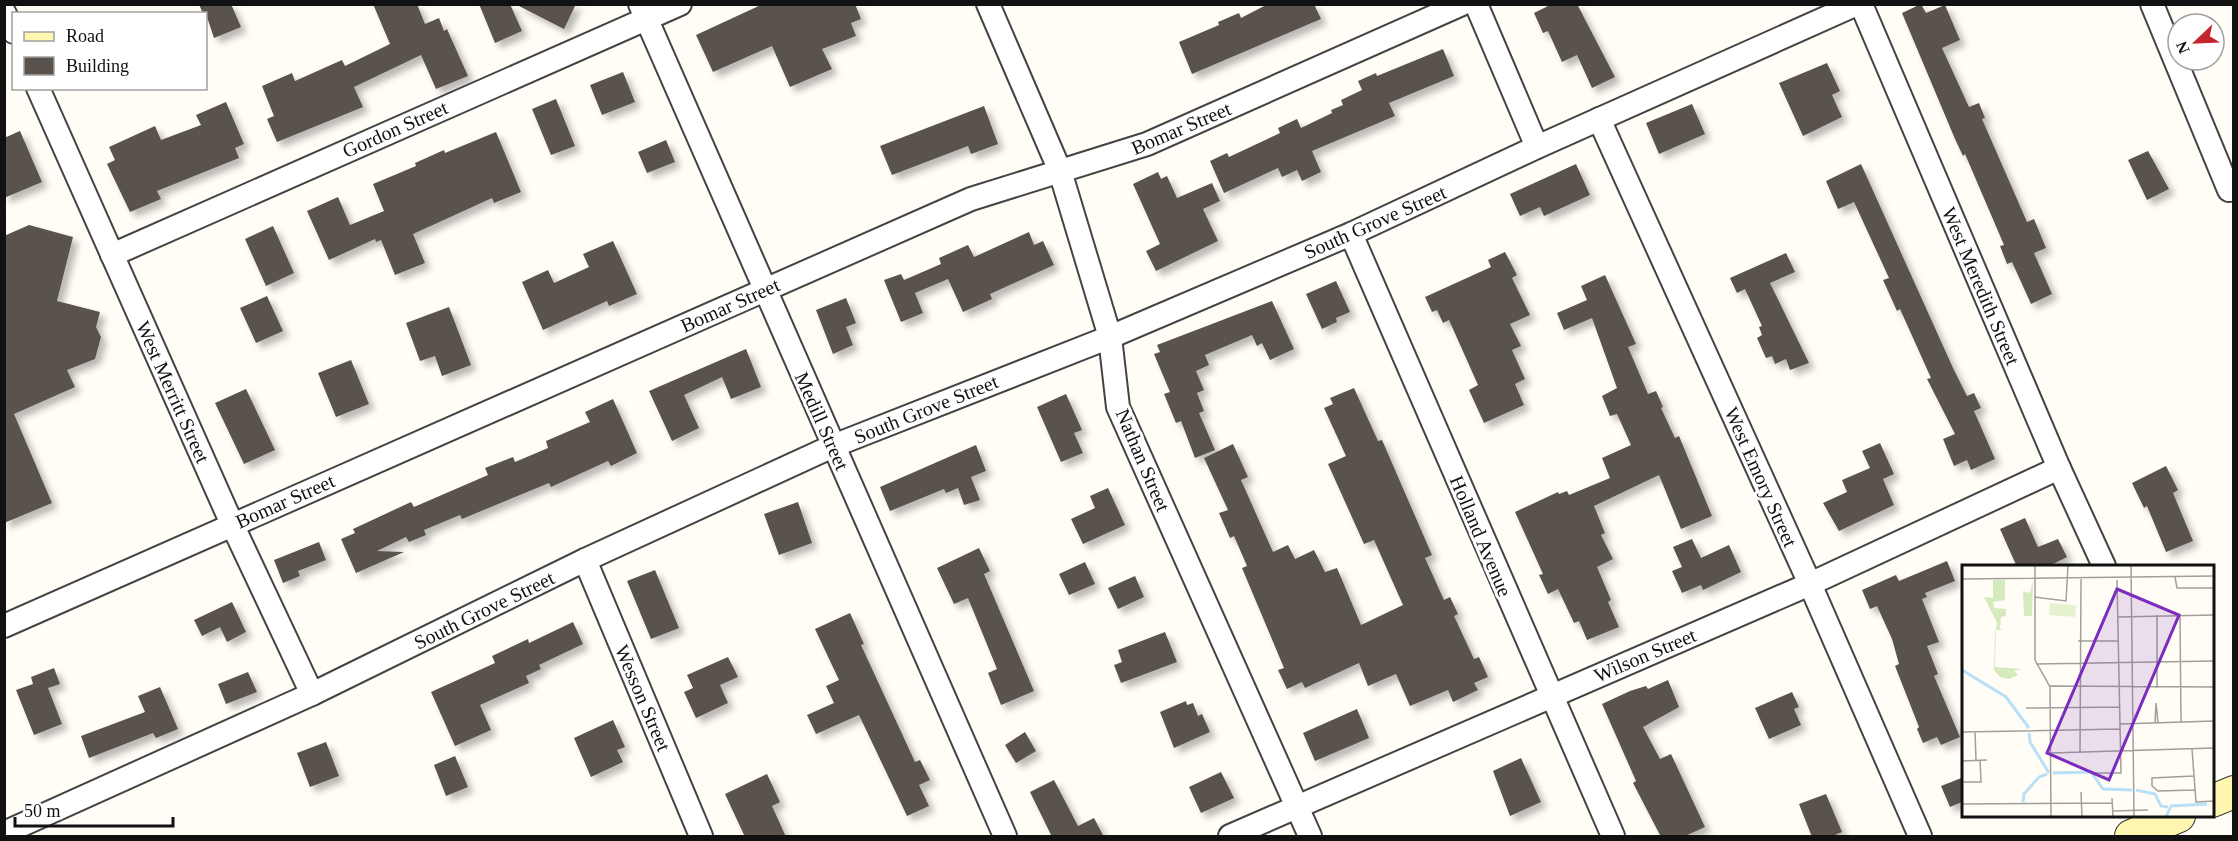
<svg xmlns="http://www.w3.org/2000/svg" width="2238" height="841" font-family="'Times New Roman',serif">
	<style>
		.building { fill: #5a524d; filter: url(#shadow) }
		.lines { fill: none; stroke-linecap: round; stroke-linejoin: round }
		.street-casing { stroke: #444; stroke-width: 26 }
		.secondary-casing { stroke: #333; stroke-width: 34 }
		.street { stroke: #fff; stroke-width: 22 }
		.secondary { stroke: #fff6b0; stroke-width: 32 }
		.labels { text-anchor: middle; dominant-baseline: central; stroke-width: 6; stroke-linejoin: round; paint-order: stroke }
		.street-label { font-size: 20px; fill: #111; stroke: #fff }
		.inset-river { fill: none; stroke: #b9e0f7; stroke-width: 3 }
		.inset-road { fill: none; stroke: #a09f9a; stroke-width: 1.5 }
		.view { fill: #7b2cbf; fill-opacity: 0.15; stroke: #7b2cbf; stroke-width: 3 }
		.inset-edge { fill: none; stroke: #111; stroke-width: 3 }
	</style>
	<defs>
		<filter id="shadow"><feDropShadow dx="5.5" dy="5.5" stdDeviation="3" flood-color="#0004"/></filter>
	</defs>
	<rect width="100%" height="100%" fill="#fffdf5"/>
	<g class="building">
		<polygon points="199,4 231,4 241,27 214,38 206,14 203,14"/>
		<polygon points="373,4 417,4 425,24 439,18 444,31 447,29 468,76 436,89 421,55 354,87 363,107 277,142 267,119 274,116 262,86 292,73 295,81 342,60 345,66 390,44"/>
		<polygon points="479,4 510,4 522,31 495,43"/>
		<polygon points="515,4 576,4 564,29"/>
		<polygon points="763,4 855,4 861,19 851,23 856,36 822,49 832,69 790,87 772,46 713,72 696,35"/>
		<polygon points="1268,4 1314,4 1321,19 1192,74 1179,42 1219,25 1218,22 1239,13 1241,18"/>
		<polygon points="1552,4 1577,4 1615,77 1592,88 1577,55 1562,62 1548,31 1543,33 1534,13"/>
		<polygon points="1921,4 1926,13 1945,5 1960,40 1942,48 1969,107 1979,103 1985,118 1982,119 2027,222 2034,219 2046,248 2034,253 2052,294 2031,304 2012,262 2007,264 2000,246 2004,245 1965,154 1963,156 1955,139 1902,13"/>
		<polygon points="1443,49 1454,76 1389,103 1395,116 1312,151 1321,172 1302,181 1297,170 1282,177 1278,168 1224,193 1210,161 1227,153 1229,157 1280,133 1278,128 1297,119 1301,128 1332,113 1331,110 1343,105 1341,100 1362,90 1358,81 1376,73 1377,76"/>
		<polygon points="1827,63 1840,91 1832,95 1842,117 1803,136 1779,83"/>
		<polygon points="623,72 635,102 602,115 590,85"/>
		<polygon points="556,99 575,146 551,155 532,109"/>
		<polygon points="226,102 244,144 235,148 239,158 157,191 161,199 130,212 107,164 115,160 109,147 155,126 161,140 201,125 196,115"/>
		<polygon points="1692,104 1705,134 1659,154 1646,123"/>
		<polygon points="984,106 998,144 971,154 968,146 892,175 880,146"/>
		<polygon points="20,131 42,182 4,198 4,138"/>
		<polygon points="496,132 521,192 494,203 492,198 413,234 425,263 395,275 381,240 376,242 375,239 329,260 307,211 338,197 350,225 384,211 373,184 416,166 415,163 444,150 445,153"/>
		<polygon points="666,140 675,162 647,173 638,152"/>
		<polygon points="2148,151 2169,189 2147,200 2128,160"/>
		<polygon points="1576,164 1590,195 1544,216 1540,207 1520,216 1510,194"/>
		<polygon points="1861,164 1953,368 1967,396 1974,393 1981,408 1974,411 1995,459 1971,470 1967,460 1954,466 1943,439 1955,434 1927,379 1931,378 1900,309 1897,311 1883,280 1889,278 1854,202 1838,209 1826,181"/>
		<polygon points="1158,172 1161,179 1167,176 1177,198 1212,183 1220,201 1203,209 1218,241 1156,271 1146,251 1160,244 1133,184"/>
		<polygon points="29,225 73,237 57,301 100,312 96,327 101,337 95,359 67,370 75,387 14,414 52,503 4,523 4,236"/>
		<polygon points="273,226 294,273 266,286 245,239"/>
		<polygon points="1029,232 1034,245 1043,241 1054,265 990,294 992,299 963,312 948,279 915,293 923,313 901,322 884,280 901,274 904,280 941,264 939,258 968,245 974,257"/>
		<polygon points="613,241 637,294 609,306 607,301 543,330 522,282 548,270 554,283 589,267 583,254"/>
		<polygon points="1505,252 1517,275 1512,278 1530,315 1510,324 1521,346 1512,350 1525,379 1515,384 1524,405 1484,423 1469,390 1478,385 1449,320 1443,323 1437,310 1432,312 1425,297 1491,267 1488,260"/>
		<polygon points="1786,253 1795,272 1770,283 1809,363 1790,370 1786,359 1775,364 1772,356 1766,358 1757,338 1762,335 1759,327 1762,326 1745,289 1737,293 1730,278"/>
		<polygon points="1605,275 1636,344 1628,347 1648,394 1656,391 1663,407 1661,408 1675,438 1679,436 1712,516 1681,529 1659,475 1594,506 1605,533 1601,535 1613,559 1597,567 1611,600 1608,602 1619,627 1587,640 1579,621 1574,623 1558,589 1548,594 1539,575 1543,574 1515,512 1558,492 1559,494 1567,491 1569,495 1610,478 1602,458 1631,445 1617,414 1610,416 1602,396 1617,388 1592,318 1564,330 1557,313 1587,300 1581,286"/>
		<polygon points="1336,281 1350,312 1336,318 1337,322 1322,329 1306,294"/>
		<polygon points="267,296 283,331 256,343 240,308"/>
		<polygon points="846,298 856,323 846,327 853,345 833,354 816,310"/>
		<polygon points="1272,301 1294,349 1270,360 1262,343 1257,346 1252,335 1205,355 1209,365 1196,371 1204,390 1197,393 1204,411 1199,413 1215,450 1195,458 1181,421 1176,423 1164,394 1170,392 1154,354 1160,352 1157,345"/>
		<polygon points="449,307 471,365 442,376 435,356 420,361 406,323"/>
		<polygon points="746,349 761,387 731,399 722,377 684,395 699,428 672,441 649,391"/>
		<polygon points="351,360 369,404 336,417 318,373"/>
		<polygon points="1354,388 1378,441 1382,440 1432,555 1425,558 1444,600 1450,597 1458,614 1454,616 1474,659 1479,657 1488,677 1474,683 1478,690 1453,702 1448,690 1410,706 1396,674 1368,686 1359,663 1305,688 1302,682 1287,689 1278,670 1284,668 1242,568 1247,566 1234,536 1230,538 1219,513 1228,510 1204,458 1233,444 1248,477 1241,480 1273,552 1288,545 1295,559 1314,550 1325,572 1337,568 1361,625 1403,605 1374,540 1364,544 1328,464 1346,456 1324,408 1333,404 1330,398"/>
		<polygon points="246,389 275,450 244,464 215,403"/>
		<polygon points="1066,394 1082,430 1074,433 1083,453 1061,462 1037,407"/>
		<polygon points="613,399 637,453 611,466 608,461 551,487 549,483 462,519 460,515 424,530 426,535 409,542 406,537 377,551 404,552 356,573 341,539 355,533 353,529 411,502 414,507 488,475 485,468 513,457 515,462 548,448 546,441 590,422 585,412"/>
		<polygon points="1880,443 1894,474 1883,479 1894,505 1839,531 1823,503 1847,492 1842,480 1870,468 1862,451"/>
		<polygon points="976,445 986,471 971,477 980,500 964,505 958,488 946,493 944,489 890,511 880,487"/>
		<polygon points="2166,466 2178,490 2173,493 2193,541 2166,552 2147,506 2144,508 2132,483"/>
		<polygon points="1108,488 1125,525 1083,544 1071,519 1095,508 1090,496"/>
		<polygon points="798,502 812,543 779,555 764,514"/>
		<polygon points="2025,518 2038,547 2058,539 2067,557 2047,567 2017,567 2000,529"/>
		<polygon points="1692,539 1701,558 1729,545 1741,572 1703,590 1701,585 1682,593 1672,571 1682,567 1673,547"/>
		<polygon points="319,542 326,560 298,571 300,576 283,583 274,560"/>
		<polygon points="979,548 990,571 984,574 1034,691 1001,705 988,673 997,669 968,598 954,604 937,568"/>
		<polygon points="1947,561 1955,581 1925,593 1927,597 1922,599 1939,642 1927,646 1938,674 1934,676 1960,737 1941,745 1937,737 1923,743 1917,729 1919,727 1895,666 1899,664 1892,639 1877,606 1870,609 1862,590 1896,575 1899,581"/>
		<polygon points="1085,562 1095,584 1069,595 1059,574"/>
		<polygon points="655,570 679,628 651,639 627,581"/>
		<polygon points="1135,576 1144,597 1118,609 1108,588"/>
		<polygon points="232,602 246,632 227,642 220,627 202,636 194,620"/>
		<polygon points="850,613 864,644 861,645 915,762 920,760 930,780 919,785 929,806 907,816 859,715 816,734 807,715 834,703 826,686 839,680 815,629"/>
		<polygon points="573,622 583,644 539,665 541,669 526,676 529,683 480,705 491,730 455,746 431,692 495,663 492,656 528,639 529,643"/>
		<polygon points="1165,632 1177,662 1121,683 1114,665 1122,662 1118,650"/>
		<polygon points="728,657 738,677 720,685 728,703 696,718 684,692 693,688 687,675"/>
		<polygon points="54,668 60,684 48,688 62,724 34,735 16,690 33,684 31,677"/>
		<polygon points="248,672 257,692 226,704 218,684"/>
		<polygon points="1668,680 1679,707 1643,727 1660,759 1671,754 1705,827 1683,837 1661,837 1633,783 1636,781 1602,704 1630,691 1646,686 1648,689"/>
		<polygon points="160,687 178,729 156,738 153,733 89,758 81,736 145,712 138,696"/>
		<polygon points="1792,692 1799,707 1794,709 1801,725 1769,739 1755,708"/>
		<polygon points="1186,701 1187,705 1193,703 1198,716 1202,714 1210,732 1174,748 1160,712"/>
		<polygon points="1357,709 1369,738 1315,761 1303,733"/>
		<polygon points="613,720 625,747 617,750 623,762 591,777 574,738"/>
		<polygon points="1025,732 1036,751 1016,763 1005,745"/>
		<polygon points="326,742 339,776 310,787 297,753"/>
		<polygon points="455,756 468,787 446,796 434,765"/>
		<polygon points="1521,758 1541,802 1510,816 1493,771"/>
		<polygon points="1221,772 1234,798 1201,813 1189,787"/>
		<polygon points="767,774 780,802 772,806 786,837 745,837 725,794"/>
		<polygon points="1964,777 1964,801 1950,807 1941,786"/>
		<polygon points="1054,780 1078,826 1094,818 1104,837 1052,837 1030,792"/>
		<polygon points="1826,794 1842,832 1830,837 1812,837 1799,804"/>
	</g>
	<g class="lines">
		<g class="street-casing">
			<g id="street">
				<polyline points="640,4 1005,836"/>
				<polyline points="988,4 1060,171 1110,337 1118,407 1310,836"/>
				<polyline points="1476,4 1537,147"/>
				<polyline points="1861,4 2059,468 2104,566"/>
				<polyline points="2152,4 2229,190"/>
				<polyline points="4,12 14,32"/>
				<polyline points="38,88 232,524 312,694"/>
				<polyline points="1599,119 1810,584 1920,836"/>
				<polyline points="1351,234 1613,836"/>
				<polyline points="112,255 680,4"/>
				<polyline points="585,560 701,836"/>
				<polyline points="4,626 971,199 1147,144 1462,4"/>
				<polyline points="4,833 312,694 585,560 833,446 1110,337 1351,234 1537,147 1857,4"/>
				<polyline points="1230,836 1810,584 2059,468"/>
			</g>
		</g>
		<g class="secondary-casing">
			<g id="secondary">
				<polyline points="2212,801 2234,792"/>
				<polyline points="2131,836 2179,816"/>
			</g>
		</g>
		<use href="#street" class="street"/>
		<use href="#secondary" class="secondary"/>
	</g>
	<g class="labels">
		<g class="street-label">
			<text transform="translate(1181 128) rotate(-23)">Bomar Street</text>
			<text transform="translate(395 129) rotate(-24)">Gordon Street</text>
			<text transform="translate(1375 222) rotate(-24)">South Grove Street</text>
			<text transform="translate(1981 286) rotate(67)">West Meredith Street</text>
			<text transform="translate(730 305) rotate(-24)">Bomar Street</text>
			<text transform="translate(173 392) rotate(66)">West Merritt Street</text>
			<text transform="translate(926 409) rotate(-22)">South Grove Street</text>
			<text transform="translate(822 421) rotate(66)">Medill Street</text>
			<text transform="translate(1143 460) rotate(67)">Nathan Street</text>
			<text transform="translate(1761 477) rotate(66)">West Emory Street</text>
			<text transform="translate(285 501) rotate(-24)">Bomar Street</text>
			<text transform="translate(1481 536) rotate(67)">Holland Avenue</text>
			<text transform="translate(484 610) rotate(-26)">South Grove Street</text>
			<text transform="translate(1645 655) rotate(-23)">Wilson Street</text>
			<text transform="translate(643 698) rotate(67)">Wesson Street</text>
		</g>
	</g>
	<g transform="translate(1962 565)">
		<rect width="252" height="252" fill="#fffdf5"/>
		<path d="M31 15H43V35L31 37 32 43 44 44V51L39 52 38 64 42 65H34L33 102 60 104 52 106 56 110 47 114 38 112 31 104H32L33 69 35 58 22 32 31 33ZM71 15 70 51H62L61 26 68 28Z" fill="#d5ebbd"/>
		<path d="M88 38 114 40 113 52 87 50Z" fill="#e6f2cf"/>
		<path class="inset-river" d="M0 105 44 132 67 163M67 168 68 177 87 208M91 208 129 207 141 224 170 225M174 225 193 229 199 241 206 242M61 237 62 229 77 212 85 209M204 252 209 241 245 239"/>
		<path class="inset-road" d="M73 0V95L88 122 89 252M169 0 172 252M213 12 215 23H252M0 14 252 11M72 32 104 36 106 0M195 50V123M218 50 219 157M156 52 252 50M116 76H157M74 99 252 96M88 121 252 122M64 143 158 142M193 158 194 138 196 158M158 159 252 156M13 166 14 195M0 167 158 164M230 184 234 237 252 236M118 187 119 14M89 188 252 183M0 196 25 195M133 208H159L155 15M232 211 190 213V221L196 226 233 225M0 217H19L18 195M119 227 120 252M150 233 151 252M0 239 150 238M151 246 186 245"/>
		<path class="view" d="M155 24 217 50 147 215 85 188Z"/>
		<rect width="252" height="252" class="inset-edge"/>
	</g>
	<rect width="2238" height="841" fill="none" stroke="#111111" stroke-width="12"/>
	<rect x="12" y="12" width="195" height="78" fill="#ffffff" stroke="#a0a0a0" stroke-width="1.5"/>
	<rect x="24" y="32" width="30" height="9" fill="#fff6b0" stroke="#a0a0a0" stroke-width="1.5"/>
	<text x="66" y="42" font-size="18" fill="#111111">Road</text>
	<rect x="24" y="57" width="30" height="18" fill="#5a524d" stroke="#a0a0a0" stroke-width="1.5"/>
	<text x="66" y="72" font-size="18" fill="#111111">Building</text>
	<g transform="translate(2196 42) rotate(247)"><circle r="28" fill="#ffffff" stroke="#a0a0a0" stroke-width="1.5"/>
	<path d="M0-4.5L10 22L0 15L-10 22Z" fill="#c4262e"/>
	<text y="-9" font-size="16" font-weight="bold" text-anchor="middle" fill="#111111">N</text>
	</g>
	<path d="M15 817v9h158v-9" fill="none" stroke="#111111" stroke-width="3"/>
	<text x="24" y="817" font-size="18" fill="#111111" stroke="#ffffff" stroke-width="4.5" paint-order="stroke">50 m</text>
</svg>
